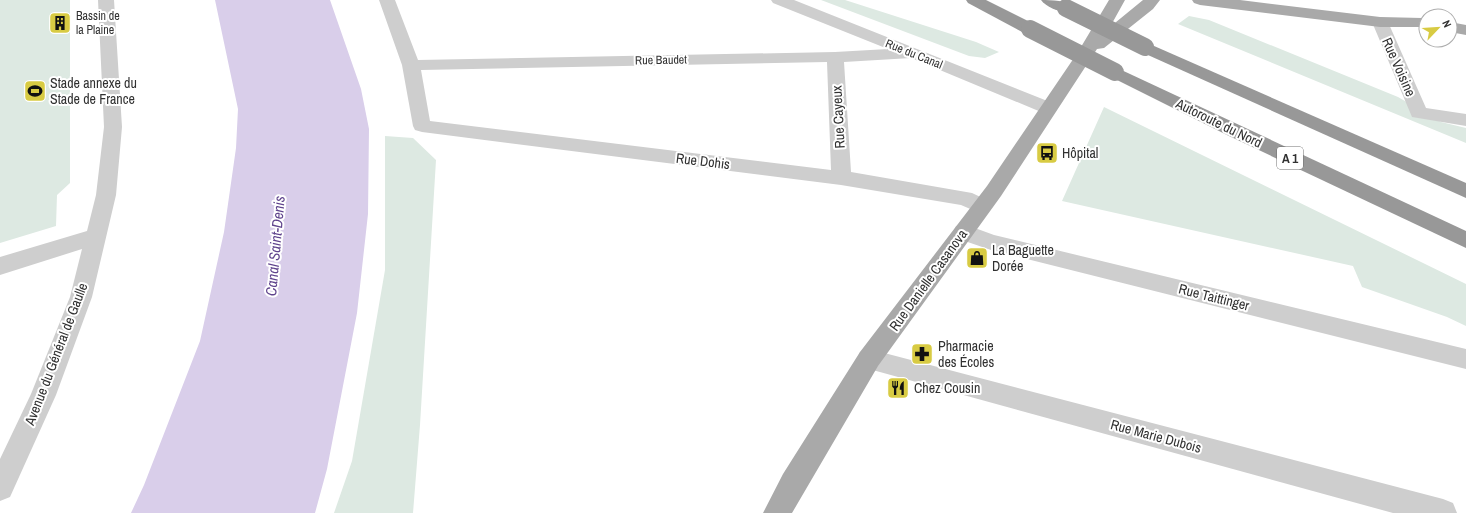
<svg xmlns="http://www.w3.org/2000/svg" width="1466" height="513" font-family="'Archivo Narrow',sans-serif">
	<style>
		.green { fill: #dde9e2 }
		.water { fill: #d9ceea }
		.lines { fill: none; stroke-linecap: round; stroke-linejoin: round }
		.minor { fill: #cecece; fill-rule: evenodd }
		.major { fill: #a9a9a9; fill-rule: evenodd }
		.highway { fill: #989898; fill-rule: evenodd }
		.highway-bridge { stroke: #989898; stroke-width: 18 }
		.labels { text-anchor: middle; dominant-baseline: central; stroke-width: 4; stroke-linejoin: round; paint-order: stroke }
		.far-poi-label { font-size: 12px; fill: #313131; stroke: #fff; text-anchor: start }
		.far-street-label { font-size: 12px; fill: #313131; stroke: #fff }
		.shield { fill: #fff; stroke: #6f6f6f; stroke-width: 1 }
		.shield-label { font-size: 13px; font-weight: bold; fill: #313131 }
		.street-label { font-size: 14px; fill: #313131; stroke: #fff }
		.poi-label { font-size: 14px; fill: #313131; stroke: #fff; text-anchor: start }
		.water-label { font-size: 15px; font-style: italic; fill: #60448d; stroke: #fff }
	</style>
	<rect width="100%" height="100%" fill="#fff"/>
	<g class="green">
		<polygon points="0,0 70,0 70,183 57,195 56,226 0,243"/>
		<polygon points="821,0 845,0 976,42 999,52 985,58 969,56"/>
		<polygon points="1189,16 1209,20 1398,97 1441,122 1466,128 1466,143 1178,24"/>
		<polygon points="1104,107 1466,284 1466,326 1447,317 1362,287 1353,266 1062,201"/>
		<polygon points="385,136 413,138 436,160 420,425 413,513 334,513 352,461 385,270"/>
	</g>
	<polygon class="water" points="215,0 330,0 361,89 369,129 368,214 357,313 327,469 315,513 131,513 144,485 200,341 224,232 236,148 238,109"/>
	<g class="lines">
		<g class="minor">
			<polygon points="98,0 114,0 122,127 116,195 92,297 56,395 10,497 0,501 0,459 31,394 70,297 82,249 0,275 0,257 87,231 96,195 104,127"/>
			<path d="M379 0H395L418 60 835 52 888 49 773 3 771 0H794L1055 104 1057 108 1055 112 1048 114 1041 112 911 58 844 62 851 172 972 193 989 201 992 206 989 211 982 214 961 205 841 185 422 132 415 130 413 126 402 65ZM827 62 831 170 430 121 421 70Z"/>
			<polygon points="1380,17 1386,18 1388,22 1426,108 1466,114 1466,126 1412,117 1372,22 1374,18"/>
			<polygon points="964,224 994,235 1466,349 1466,369 991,250 956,238 953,232 956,226"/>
			<polygon points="869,349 1443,499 1453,503 1457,513 1393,513 869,369 860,366 857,359 860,352"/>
		</g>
		<g class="major">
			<polygon points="1109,0 1125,0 1110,27 1143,0 1160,0 1153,9 1104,48 1097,49 1001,196 878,366 792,513 763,513 783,474 860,352 987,186 1078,52"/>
			<polygon points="1192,0 1240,0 1380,17 1422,18 1426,19 1426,27 1380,27 1200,5 1194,3"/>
			<polygon points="1450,22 1466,25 1466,35 1450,32"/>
		</g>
		<g class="highway">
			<polygon points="966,0 986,0 1036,25 1038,29 1036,33 1030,34 1024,33 968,3"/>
			<path d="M1041 0C1052 0 1067 0 1074 8L1072 11C1062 14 1047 8 1041 0Z"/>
			<polygon points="1145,42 1466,183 1466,198 1139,51 1136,47 1139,43"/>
			<polygon points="1115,67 1466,231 1466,248 1229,136 1109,76 1106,72 1109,68"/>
		</g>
		<g class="highway-bridge">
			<polyline points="1066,8 1145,47"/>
			<polyline points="1030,29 1115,72"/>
		</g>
	</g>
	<defs>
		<g id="building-square" transform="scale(1.15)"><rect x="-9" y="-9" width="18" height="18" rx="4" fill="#d8cb43" stroke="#fff"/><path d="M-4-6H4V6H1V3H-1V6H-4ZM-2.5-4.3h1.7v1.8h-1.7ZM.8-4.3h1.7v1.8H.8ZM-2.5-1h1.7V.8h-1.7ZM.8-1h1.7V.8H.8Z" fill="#111"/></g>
		<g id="stadium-square" transform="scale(1.15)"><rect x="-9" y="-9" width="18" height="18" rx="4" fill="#d8cb43" stroke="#fff"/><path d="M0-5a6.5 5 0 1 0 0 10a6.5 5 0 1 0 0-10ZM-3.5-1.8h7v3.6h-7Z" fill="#111"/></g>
		<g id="bus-square" transform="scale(1.15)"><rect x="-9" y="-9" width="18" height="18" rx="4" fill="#d8cb43" stroke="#fff"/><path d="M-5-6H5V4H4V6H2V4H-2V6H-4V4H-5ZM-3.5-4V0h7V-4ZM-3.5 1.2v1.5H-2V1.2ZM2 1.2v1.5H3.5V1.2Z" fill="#111"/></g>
		<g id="shop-square" transform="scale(1.15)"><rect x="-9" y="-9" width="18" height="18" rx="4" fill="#d8cb43" stroke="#fff"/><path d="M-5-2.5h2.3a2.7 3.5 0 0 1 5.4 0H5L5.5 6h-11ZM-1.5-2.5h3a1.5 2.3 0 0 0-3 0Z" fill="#111"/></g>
		<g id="pharmacy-square" transform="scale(1.15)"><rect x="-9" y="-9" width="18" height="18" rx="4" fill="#d8cb43" stroke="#fff"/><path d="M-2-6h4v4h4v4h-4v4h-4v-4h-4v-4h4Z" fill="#111"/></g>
		<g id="restaurant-square" transform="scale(1.15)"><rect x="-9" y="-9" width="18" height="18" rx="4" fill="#d8cb43" stroke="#fff"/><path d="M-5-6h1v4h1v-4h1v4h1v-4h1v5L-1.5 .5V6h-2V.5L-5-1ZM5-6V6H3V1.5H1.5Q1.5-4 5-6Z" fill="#111"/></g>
	</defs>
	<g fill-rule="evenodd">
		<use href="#building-square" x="60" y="23"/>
		<use href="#stadium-square" x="35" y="91"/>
		<use href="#bus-square" x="1047" y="153"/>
		<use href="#shop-square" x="977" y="258"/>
		<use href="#pharmacy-square" x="922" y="354"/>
		<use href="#restaurant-square" x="898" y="388"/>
	</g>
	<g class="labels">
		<g class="far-poi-label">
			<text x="76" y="16">Bassin de<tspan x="76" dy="14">la Plaine</tspan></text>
		</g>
		<g class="far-street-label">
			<text transform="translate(914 54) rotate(22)">Rue du Canal</text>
			<text transform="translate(661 60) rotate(-1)">Rue Baudet</text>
		</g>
		<rect class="shield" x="1277" y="147" width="26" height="22" rx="3"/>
		<g class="shield-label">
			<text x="1290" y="158">A 1</text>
		</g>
		<g class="street-label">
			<text transform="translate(1399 67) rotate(66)">Rue Voisine</text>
			<text transform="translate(838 117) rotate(-93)">Rue Cayeux</text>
			<text transform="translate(1219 123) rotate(26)">Autoroute du Nord</text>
			<text transform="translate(703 161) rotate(7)">Rue Dohis</text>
			<text transform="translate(928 280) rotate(-54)">Rue Danielle Casanova</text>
			<text transform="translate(1214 297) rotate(14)">Rue Taittinger</text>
			<text transform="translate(56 354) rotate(-69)">Avenue du Général de Gaulle</text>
			<text transform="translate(1156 436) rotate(15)">Rue Marie Dubois</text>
		</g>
		<g class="poi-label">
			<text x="50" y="83">Stade annexe du<tspan x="50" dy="16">Stade de France</tspan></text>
			<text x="1062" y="153">Hôpital</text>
			<text x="992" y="250">La Baguette<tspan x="992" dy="16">Dorée</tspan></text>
			<text x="938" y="346">Pharmacie<tspan x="938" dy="16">des Écoles</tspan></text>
			<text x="914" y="388">Chez Cousin</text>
		</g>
		<g class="water-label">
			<text transform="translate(275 246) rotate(-85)">Canal Saint-Denis</text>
		</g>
	</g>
	<g transform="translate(1438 28) rotate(65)"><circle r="19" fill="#ffffff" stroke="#adadad"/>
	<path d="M0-3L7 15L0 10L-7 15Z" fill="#d8cb43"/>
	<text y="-6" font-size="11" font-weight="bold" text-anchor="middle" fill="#313131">N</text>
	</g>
</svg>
